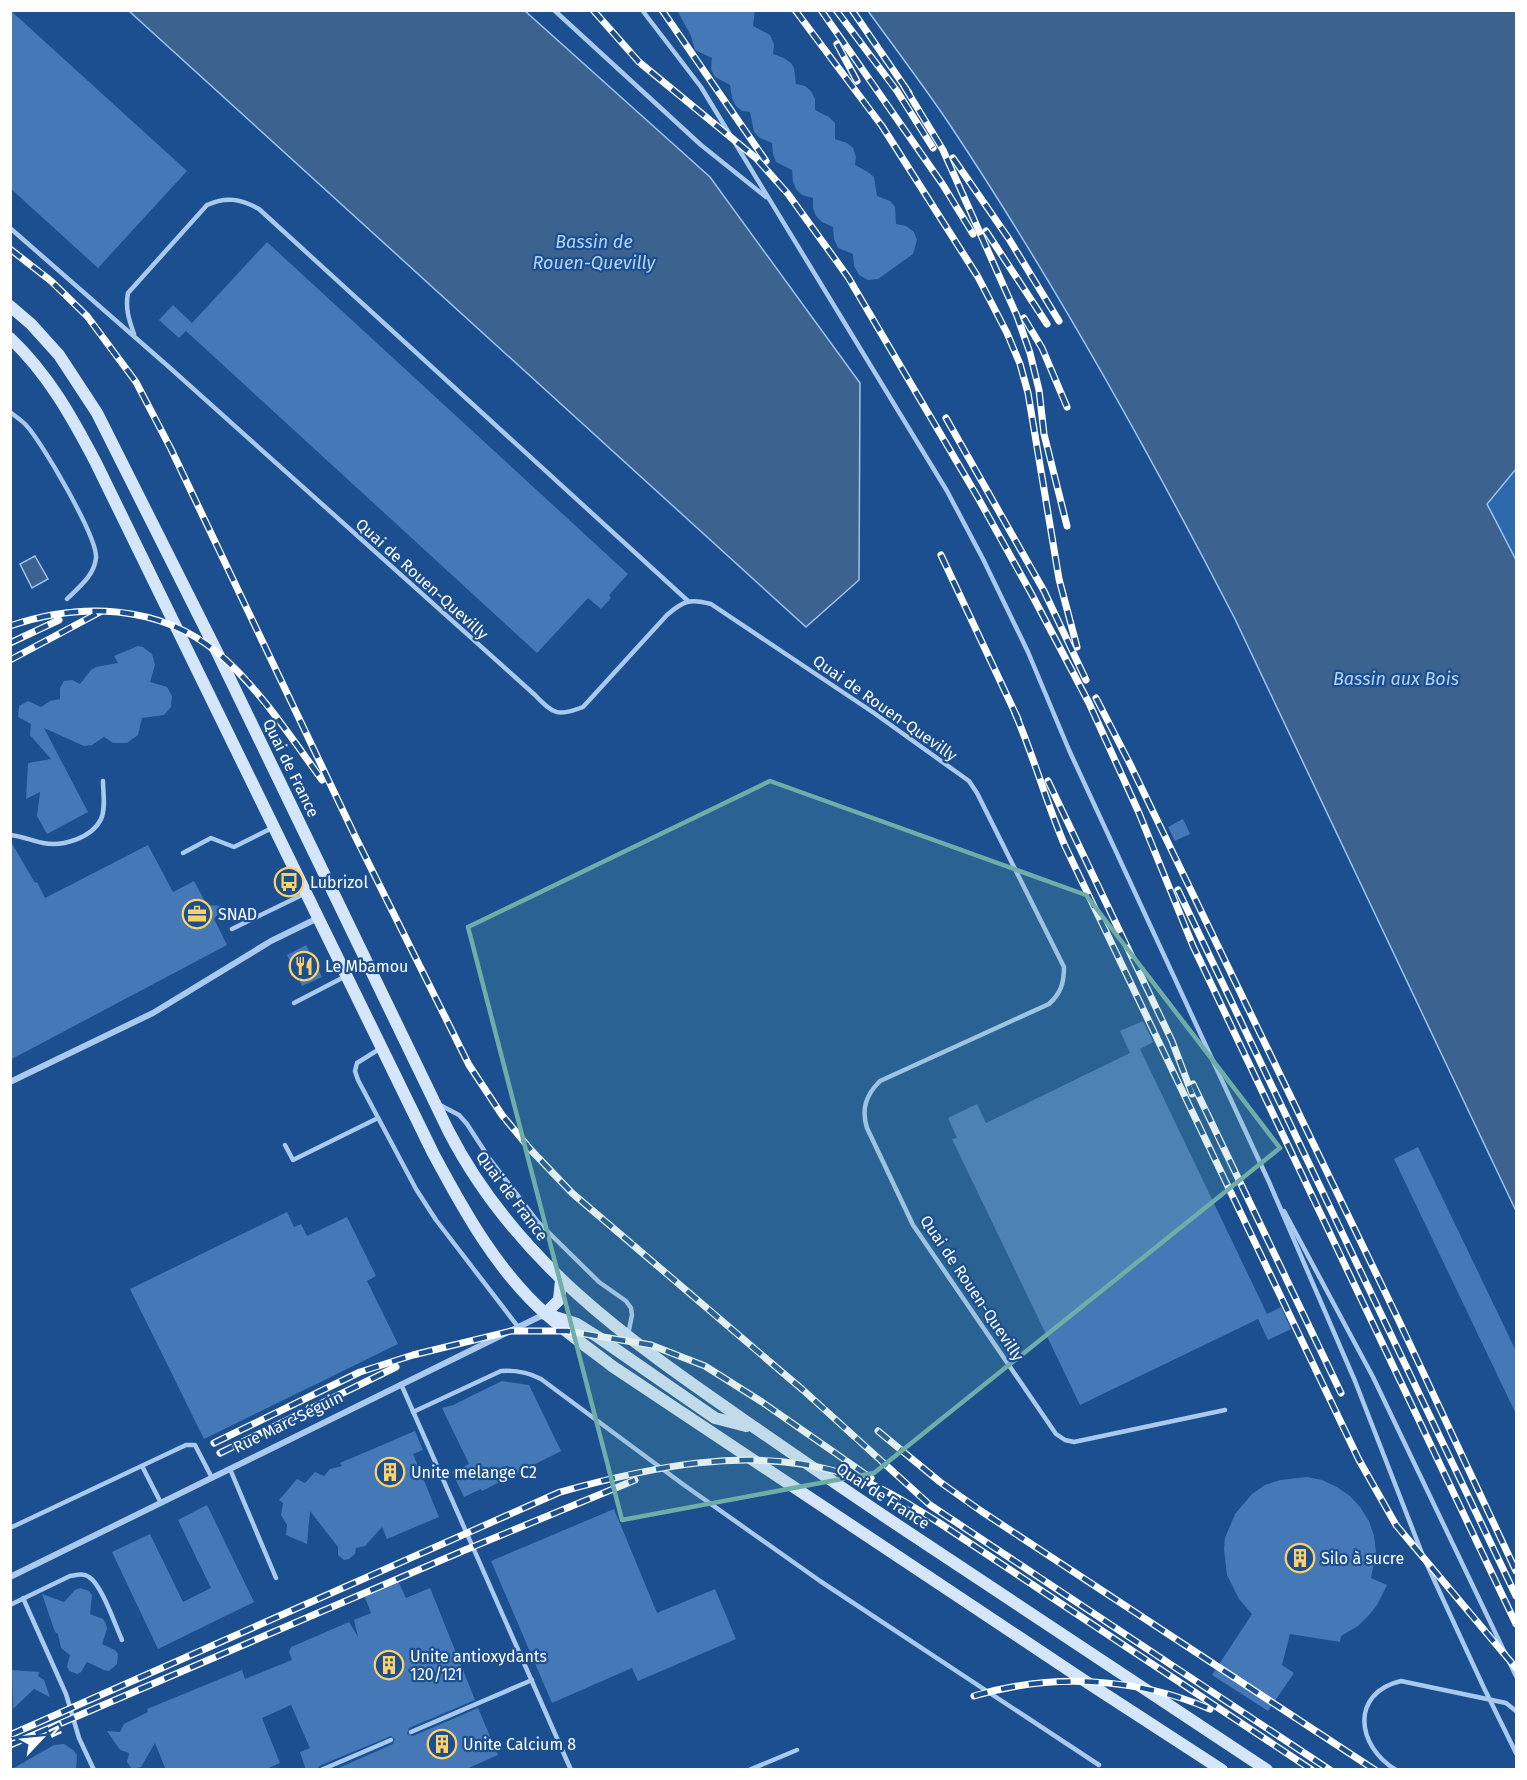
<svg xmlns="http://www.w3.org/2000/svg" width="1527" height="1780" font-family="'Fira Sans',sans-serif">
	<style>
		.green { fill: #2e69ad }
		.water { fill: #3c6290; stroke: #9cc4f0; stroke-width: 1.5 }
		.building { fill: #4478b7 }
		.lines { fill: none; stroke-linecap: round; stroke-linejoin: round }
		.lane { stroke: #a9c9ee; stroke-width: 4.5 }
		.street { stroke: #a9c9ee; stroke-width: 6 }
		.secondary { stroke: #d6e6fa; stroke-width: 12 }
		.rail-casing { stroke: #fff; stroke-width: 7 }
		.rail { stroke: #1b4f8f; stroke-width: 4.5; stroke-dasharray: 14; stroke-linecap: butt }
		.marked { fill: #6fada8; fill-opacity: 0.2; stroke: #6fada8; stroke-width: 4.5; stroke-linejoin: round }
		.labels { text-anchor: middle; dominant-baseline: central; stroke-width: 4.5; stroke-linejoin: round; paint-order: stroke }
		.street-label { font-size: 16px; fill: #fff; stroke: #1b4f8f }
		.poi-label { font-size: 16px; fill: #fff; stroke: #1b4f8f; text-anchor: start }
		.water-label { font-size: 18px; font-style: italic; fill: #b5d3f5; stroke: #1b4f8f }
	</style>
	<rect width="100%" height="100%" fill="#1b4f8f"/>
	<polygon class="green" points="1516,469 1516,560 1487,504"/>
	<g class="water">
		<polygon points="129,11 525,11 710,177 860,383 859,580 806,627"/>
		<path d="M868 11H1516V469L1487 504 1516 560V1211L1235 619C1148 450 1055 283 950 125 924 86 895 48 868 11Z"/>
		<polygon points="35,556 48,579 32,588 20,564"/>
	</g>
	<g class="building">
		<polygon points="10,10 187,171 98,268 10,188"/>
		<polygon points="677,10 755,10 753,26 770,35 774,44 773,54 784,58 791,63 794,68 796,84 805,86 811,91 815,99 815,110 829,117 835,123 835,139 847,143 853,148 856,157 855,165 868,172 874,177 877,196 890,201 895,207 896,224 906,226 914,232 917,240 913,254 878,279 868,280 859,275 854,266 853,254 838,248 834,239 833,227 822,222 816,216 813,208 813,198 802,195 796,189 793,182 792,170 776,162 773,154 772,143 760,138 754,132 750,112 742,111 736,106 732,98 730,85 715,77 711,69 712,58 695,50 691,36"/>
		<polygon points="267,242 628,574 609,595 611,598 601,609 588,598 537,653 186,331 179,338 159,320 173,305 192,323"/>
		<polygon points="138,646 143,647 152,654 155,665 150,682 167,687 172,696 171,707 164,715 142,718 138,735 127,743 113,743 104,737 92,745 84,746 44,728 88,812 47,834 37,816 40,792 26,799 28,763 51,759 30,735 31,724 18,717 19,706 28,701 41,707 50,701 60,699 60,688 64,681 72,680 80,684 91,670 96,667 118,663 114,656"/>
		<polygon points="1183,819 1190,834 1175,841 1168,827"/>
		<polygon points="10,840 35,883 37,882 45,898 148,845 173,892 194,881 207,905 224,906 214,919 227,945 10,1060"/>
		<polygon points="306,945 322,977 302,986 287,955"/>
		<polygon points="1143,1021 1153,1042 1140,1049 1267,1314 1281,1307 1291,1329 1268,1340 1258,1319 1080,1405 952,1139 957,1138 948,1118 977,1104 986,1123 1130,1053 1120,1031"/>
		<polygon points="1418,1147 1516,1351 1516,1414 1394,1159"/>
		<polygon points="287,1212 294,1227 301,1224 307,1236 347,1217 376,1276 367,1281 398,1344 204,1439 130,1289"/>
		<polygon points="502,1381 529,1385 561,1451 482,1491 481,1489 464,1497 452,1472 469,1464 442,1408 453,1405"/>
		<polygon points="415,1431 423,1450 413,1454 439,1517 387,1539 382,1527 365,1546 356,1548 355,1554 349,1559 344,1560 338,1555 338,1547 310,1511 307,1544 286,1535 287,1525 281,1515 283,1503 279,1500 297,1479 305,1483 315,1472 324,1476 330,1469 342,1466 340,1463"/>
		<polygon points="1307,1477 1322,1480 1337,1487 1350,1496 1360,1507 1369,1521 1374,1536 1376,1552 1371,1578 1387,1585 1377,1605 1370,1614 1358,1626 1341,1636 1340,1642 1290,1634 1282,1665 1294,1673 1268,1711 1212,1675 1252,1614 1239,1599 1227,1575 1224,1549 1225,1538 1235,1514 1252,1494 1265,1485 1280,1480"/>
		<polygon points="207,1505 254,1602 158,1649 112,1552 150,1534 183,1602 211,1588 178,1520"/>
		<polygon points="614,1509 657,1613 715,1589 736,1639 638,1681 632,1668 552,1703 491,1561"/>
		<polygon points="398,1581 406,1598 430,1588 475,1700 409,1728 407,1734 413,1736 478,1708 498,1755 464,1770 334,1770 393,1744 395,1739 391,1736 319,1766 317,1770 306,1770 300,1752 310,1748 291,1705 262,1718 280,1763 264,1770 166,1770 155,1743 141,1767 132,1769 127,1762 129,1753 120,1750 107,1731 120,1732 124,1724 148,1712 147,1709 242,1670 245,1679 292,1660 289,1652 291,1647 349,1622 358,1637 354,1620 371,1613 364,1595"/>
		<polygon points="80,1588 89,1591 92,1595 90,1614 103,1619 106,1624 107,1629 102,1644 115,1650 118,1654 117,1664 109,1671 104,1670 87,1662 81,1672 77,1674 69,1671 67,1666 70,1655 61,1648 58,1634 55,1632 42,1594 64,1602 75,1590"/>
		<polygon points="12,1670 39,1672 38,1676 44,1680 50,1697 34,1689 13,1709"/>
		<polygon points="64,1744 73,1750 77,1755 76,1770 10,1770 54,1745"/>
	</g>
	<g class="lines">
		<g class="lane">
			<polyline points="554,10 701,145 766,197"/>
			<polyline points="642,10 701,87 732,138 947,491 983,559 1028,652 1069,750 1269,1182 1355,1381 1423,1556 1484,1688 1516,1753"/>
			<path d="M10 228 169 367 535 695C553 714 558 717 583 707L667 615C683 601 690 598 711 604L874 713 969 781 977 793 1064 967C1064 983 1061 993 1049 1004L880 1081C866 1095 861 1109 867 1128L913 1225 1056 1434 1065 1440 1074 1442 1225 1410"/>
			<path d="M134 334C129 320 125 308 128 293L207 205C226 196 241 199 259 209L688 601"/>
			<path d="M10 412C15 416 21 420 25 424 41 440 98 538 96 558 94 576 79 587 67 599"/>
			<path d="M10 835C22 836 32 841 43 843 62 847 92 838 101 819 106 808 103 793 103 781"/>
			<polyline points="183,853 211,838 234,847 272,828"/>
			<polyline points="232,929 304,894"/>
			<polyline points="294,1003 344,977"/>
			<polyline points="381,1048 357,1063 355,1071 358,1080 416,1189 436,1220 519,1328"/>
			<polyline points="440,1105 459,1115 467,1124 489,1158 538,1222 599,1282 626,1301 631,1308 632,1315 628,1335"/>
			<polyline points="285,1145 293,1160 378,1118"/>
			<polyline points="1284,1211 1373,1377 1516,1676"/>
			<polyline points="401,1384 571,1770"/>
			<path d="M413 1412 501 1371C516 1370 527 1372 541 1379L684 1485 820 1581 1099 1765"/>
			<polyline points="142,1466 161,1503"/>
			<polyline points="230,1469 276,1578"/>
			<polyline points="10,1528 186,1445 195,1445 212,1478"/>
			<polyline points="23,1598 66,1694 79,1738 94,1770"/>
			<path d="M10 1605 70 1576C77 1575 83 1573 89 1577 102 1585 115 1625 122 1640"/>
			<polyline points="411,1732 532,1680"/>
			<polyline points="321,1770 391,1740"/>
			<polyline points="749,1770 797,1750"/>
			<path d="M1396 1770C1356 1746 1350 1693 1401 1681L1506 1703 1516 1711"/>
		</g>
		<g class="street">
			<polyline points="10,1082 153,1013 271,941 318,918"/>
			<polyline points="10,1577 545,1314"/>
		</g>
		<g class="secondary">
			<path d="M10 306 31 324 59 355 97 413 217 652 448 1130C517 1265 633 1343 754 1427 803 1461 852 1495 902 1528 1023 1609 1145 1689 1267 1770"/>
			<path d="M10 338C48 374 72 417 96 463L433 1153C464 1211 497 1271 547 1315 567 1333 590 1349 612 1366L1085 1681 1222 1770"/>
			<polyline points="545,1314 559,1300 561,1280"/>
			<polyline points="552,1316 577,1324 598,1337 715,1418 746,1426"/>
		</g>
		<g class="rail-casing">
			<g id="rail">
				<polyline points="593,10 639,62 756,158 788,194 848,277 977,496 1031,593 1089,703 1139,813 1193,946 1516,1624"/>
				<polyline points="662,10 766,161"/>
				<polyline points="795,10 882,126 978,277 1007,333 1020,364 1028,393 1059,579 1077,647"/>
				<polyline points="821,10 943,185 973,234"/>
				<polyline points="836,10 897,91 933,148"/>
				<polyline points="852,10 909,93"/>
				<polyline points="837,44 857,81"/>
				<polyline points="904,86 943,150 1017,316 1030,353 1039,390 1044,434 1067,526"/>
				<polyline points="953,158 1009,239 1059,321"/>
				<polyline points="986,231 1047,324"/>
				<polyline points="10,249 51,281 87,316 136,382 171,449 355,836 469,1065 502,1115 531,1150 572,1193 803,1390 930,1505 1330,1770"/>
				<polyline points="1024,318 1042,348 1067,407"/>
				<polyline points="946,418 1044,591 1086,680"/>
				<polyline points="941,555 1018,719"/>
				<path d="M10 626C80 602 159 604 218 653 259 688 290 736 322 780"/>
				<polyline points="10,643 59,620"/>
				<polyline points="10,660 100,612"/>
				<polyline points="1096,698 1129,762 1399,1321 1516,1571"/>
				<path d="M1015 713C1034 757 1046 802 1065 846L1359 1460 1396 1525 1516 1668"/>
				<polyline points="1048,781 1172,1041 1192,1094"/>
				<polyline points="1178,890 1516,1596"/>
				<polyline points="1193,1084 1341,1393"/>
				<polyline points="878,1431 940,1482 981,1511 1375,1770"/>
				<polyline points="214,1443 360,1372 413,1355 511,1331 567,1331 651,1345 705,1366 762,1402 871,1478"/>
				<polyline points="220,1453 396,1367"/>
				<path d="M974 1696C1051 1673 1136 1677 1210 1709"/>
				<path d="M10 1735 560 1492C651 1467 746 1446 839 1472 875 1482 909 1504 941 1524L1312 1770"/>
				<polyline points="10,1745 465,1550 635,1480"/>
			</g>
		</g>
		<use href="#rail" class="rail"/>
	</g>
	<path class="marked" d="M770 781 1086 895 1280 1148 874 1473 622 1520 468 927Z"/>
	<defs>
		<g id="bus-ring" transform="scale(1.5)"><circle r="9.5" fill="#1b4f8f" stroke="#ffd166" stroke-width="1.5"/><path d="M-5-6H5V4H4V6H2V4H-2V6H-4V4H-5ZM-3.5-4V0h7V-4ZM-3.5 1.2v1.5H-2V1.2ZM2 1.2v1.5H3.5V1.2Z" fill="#ffd166"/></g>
		<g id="office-ring" transform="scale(1.5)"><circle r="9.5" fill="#1b4f8f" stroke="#ffd166" stroke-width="1.5"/><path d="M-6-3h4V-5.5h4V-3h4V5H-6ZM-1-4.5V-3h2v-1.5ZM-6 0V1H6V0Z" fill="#ffd166"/></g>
		<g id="restaurant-ring" transform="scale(1.5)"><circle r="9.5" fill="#1b4f8f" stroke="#ffd166" stroke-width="1.5"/><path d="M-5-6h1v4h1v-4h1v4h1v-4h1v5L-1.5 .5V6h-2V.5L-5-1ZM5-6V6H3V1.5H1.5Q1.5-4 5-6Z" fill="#ffd166"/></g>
		<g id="building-ring" transform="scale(1.5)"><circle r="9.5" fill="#1b4f8f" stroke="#ffd166" stroke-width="1.5"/><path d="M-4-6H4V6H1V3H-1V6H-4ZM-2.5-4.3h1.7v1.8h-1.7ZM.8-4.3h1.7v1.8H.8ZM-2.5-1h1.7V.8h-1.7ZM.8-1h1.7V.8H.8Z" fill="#ffd166"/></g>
	</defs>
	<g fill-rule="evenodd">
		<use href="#bus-ring" x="289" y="882"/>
		<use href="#office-ring" x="197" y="914"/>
		<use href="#restaurant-ring" x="304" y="966"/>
		<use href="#building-ring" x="390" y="1472"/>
		<use href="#building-ring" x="1300" y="1558"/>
		<use href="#building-ring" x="389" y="1665"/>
		<use href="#building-ring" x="442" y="1744"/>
	</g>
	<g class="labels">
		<g class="street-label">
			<text transform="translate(422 579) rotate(42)">Quai de Rouen-Quevilly</text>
			<text transform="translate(885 708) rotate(35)">Quai de Rouen-Quevilly</text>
			<text transform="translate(291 768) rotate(64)">Quai de France</text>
			<text transform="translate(512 1196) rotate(53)">Quai de France</text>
			<text transform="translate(972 1288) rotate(56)">Quai de Rouen-Quevilly</text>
			<text transform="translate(288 1422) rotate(-26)">Rue Marc Séguin</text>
			<text transform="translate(883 1496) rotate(33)">Quai de France</text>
		</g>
		<g class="poi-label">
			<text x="310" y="882">Lubrizol</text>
			<text x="218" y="914">SNAD</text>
			<text x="325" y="966">Le Mbamou</text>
			<text x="411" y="1472">Unite melange C2</text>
			<text x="1321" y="1558">Silo à sucre</text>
			<text x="410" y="1656">Unite antioxydants<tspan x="410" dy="18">120/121</tspan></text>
			<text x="463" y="1744">Unite Calcium 8</text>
		</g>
		<g class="water-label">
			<text x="594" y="242">Bassin de<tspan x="594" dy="21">Rouen-Quevilly</tspan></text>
			<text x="1396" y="679">Bassin aux Bois</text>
		</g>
	</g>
	<rect width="1527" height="1780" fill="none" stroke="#ffffff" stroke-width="24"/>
	<g transform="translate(42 1738) rotate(64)" stroke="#1b4f8f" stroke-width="4.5" paint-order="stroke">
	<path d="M0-4.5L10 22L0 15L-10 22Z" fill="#ffffff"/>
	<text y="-9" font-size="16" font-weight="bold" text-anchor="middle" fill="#ffffff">N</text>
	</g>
</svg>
